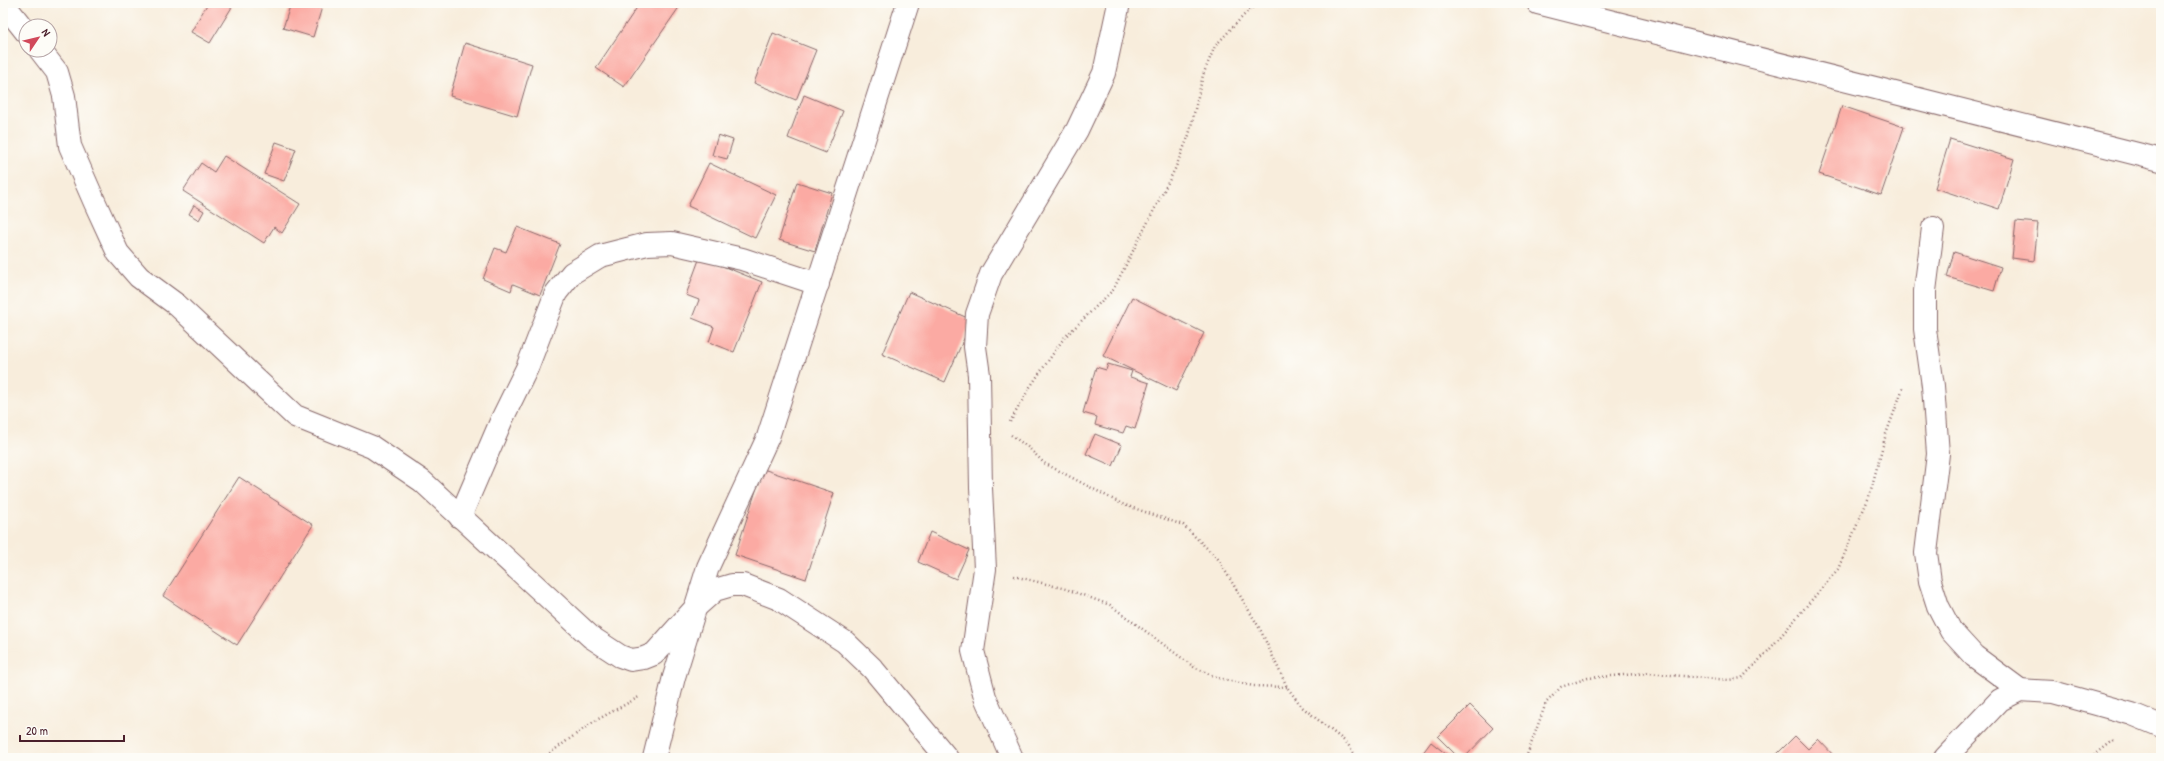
<svg xmlns="http://www.w3.org/2000/svg" width="2164" height="761" font-family="'Patrick Hand',sans-serif">
	<style>
		.building { fill: #fbaaa3 }
		.lines { fill: none; stroke-linecap: round; stroke-linejoin: round }
		.minor-casing { stroke: #876769; stroke-width: 24 }
		.path { stroke: #876769; stroke-width: 2.5; stroke-dasharray: 1 3; stroke-linecap: butt }
		.minor { stroke: #fff; stroke-width: 22 }
	</style>
	<rect width="100%" height="100%" fill="#fdfcf7"/>
	<filter id="ink" filterUnits="userSpaceOnUse"><feTurbulence type="fractalNoise" baseFrequency=".025" numOctaves="2"/><feDisplacementMap in="SourceGraphic" scale="8" xChannelSelector="R" yChannelSelector="G"/><feConvolveMatrix kernelMatrix="1 2 1 2 8 2 1 2 1" color-interpolation-filters="sRGB"/></filter>
	<filter id="wash" filterUnits="userSpaceOnUse"><feTurbulence type="fractalNoise" baseFrequency=".012" numOctaves="4" result="noise"/><feDisplacementMap in="SourceGraphic" scale="16" xChannelSelector="R" yChannelSelector="G"/><feGaussianBlur stdDeviation="0.9" result="paint"/><feColorMatrix in="noise" values="0 0 0 0 0 0 0 0 0 0 0 0 0 0 0 0 0 1.4 0 .05"/><feComposite in="paint" operator="in"/></filter>
	<g filter="url(#wash)">
		<rect width="100%" height="100%" fill="#f8eddc"/>
		<g id="blocks">
			<g class="building">
				<polygon points="208,3 225,3 232,7 210,43 191,32"/>
				<polygon points="291,3 307,3 322,7 313,37 283,28"/>
				<polygon points="640,3 682,3 624,87 596,68"/>
				<polygon points="773,33 816,50 796,100 754,83"/>
				<polygon points="465,43 532,64 517,116 450,96"/>
				<polygon points="804,95 843,111 826,153 788,138"/>
				<polygon points="1842,106 1904,127 1881,195 1819,174"/>
				<polygon points="718,135 733,140 727,159 712,155"/>
				<polygon points="1950,139 2014,159 1999,209 1935,188"/>
				<polygon points="276,142 296,149 284,181 264,174"/>
				<polygon points="224,156 300,204 282,233 274,227 264,243 183,191 201,163 214,172"/>
				<polygon points="709,163 776,195 755,238 688,206"/>
				<polygon points="797,182 832,193 815,251 779,240"/>
				<polygon points="194,205 204,211 199,220 189,214"/>
				<polygon points="2016,221 2038,223 2034,261 2012,258"/>
				<polygon points="517,227 560,244 540,295 513,284 511,291 483,279 495,248 506,252"/>
				<polygon points="1954,252 2001,267 1994,291 1947,277"/>
				<polygon points="700,257 762,282 734,352 709,342 714,327 692,318 699,300 686,295"/>
				<polygon points="909,292 972,320 945,382 882,354"/>
				<polygon points="1132,297 1204,333 1176,391 1103,356"/>
				<polygon points="1108,364 1132,371 1130,377 1149,383 1135,429 1126,426 1123,433 1095,425 1097,417 1083,413 1096,367 1106,370"/>
				<polygon points="1095,434 1122,445 1113,466 1086,454"/>
				<polygon points="763,469 834,493 806,579 735,555"/>
				<polygon points="239,477 313,525 237,645 163,596"/>
				<polygon points="930,532 969,550 956,579 918,562"/>
				<polygon points="1470,705 1493,728 1464,758 1459,758 1438,737"/>
				<polygon points="1795,736 1808,749 1818,739 1836,758 1773,758"/>
				<polygon points="1431,742 1451,758 1419,758"/>
			</g>
		</g>
	</g>
	<g filter="url(#ink)">
		<use href="#blocks" fill-opacity="0" stroke="#876769" stroke-width="1"/>
		<g class="lines">
			<g class="minor-casing">
				<g id="minor">
					<polyline points="3,3 26,32"/>
					<polyline points="1538,3 2161,160"/>
					<polyline points="40,50 57,72 64,96 70,146 95,203 118,253 139,277 177,305 295,416 372,447 422,481 591,637 620,656 631,660 644,658 654,654 697,606 715,590 732,585 743,585 779,599 845,642 872,668 947,758"/>
					<polyline points="1933,228 1925,291 1925,329 1933,386 1938,454 1926,553 1930,581 1938,606 1951,631 1974,656 2020,690"/>
					<polyline points="460,517 502,419 527,368 556,293 572,273 600,256 647,244 672,243 742,259 818,284"/>
					<polyline points="654,758 674,677 708,567 768,437 908,3"/>
					<polyline points="1012,758 985,697 973,651 985,569 981,488 979,375 975,347 977,314 991,274 1077,130 1104,73 1119,3"/>
					<polyline points="1945,758 2000,700 2020,690 2053,692 2132,714 2161,726"/>
				</g>
			</g>
			<g class="path">
				<polyline points="1010,422 1030,387 1064,338 1113,290 1175,169 1189,135 1203,75 1215,46 1248,11 1261,3"/>
				<polyline points="1011,435 1029,448 1044,463 1122,504 1183,525 1218,559 1260,629 1287,687 1302,707 1347,743 1357,758"/>
				<polyline points="1014,576 1066,589 1110,605 1194,667 1218,678 1253,686 1287,687"/>
				<polyline points="543,758 593,722 639,697"/>
				<polyline points="1526,758 1546,703 1561,687 1588,678 1648,673 1729,680 1742,678 1769,650 1838,569 1869,497 1886,434 1903,388"/>
				<polyline points="2091,758 2114,740"/>
			</g>
			<use href="#minor" class="minor"/>
		</g>
	</g>
	<rect width="2164" height="761" fill="none" stroke="#fdfcf7" stroke-width="16"/>
	<g transform="translate(38 38) rotate(55)"><circle r="19" fill="#fdfcf7" stroke="#b5a4a5"/>
	<path d="M0-3L7 15L0 10L-7 15Z" fill="#d1495b"/>
	<text y="-6" font-size="11" font-weight="bold" text-anchor="middle" fill="#4a1f2b">N</text>
	</g>
	<path d="M20 735v6h104v-6" fill="none" stroke="#4a1f2b" stroke-width="2"/>
	<text x="26" y="735" font-size="12" fill="#4a1f2b" stroke="#fdfcf7" stroke-width="3" paint-order="stroke">20 m</text>
</svg>
